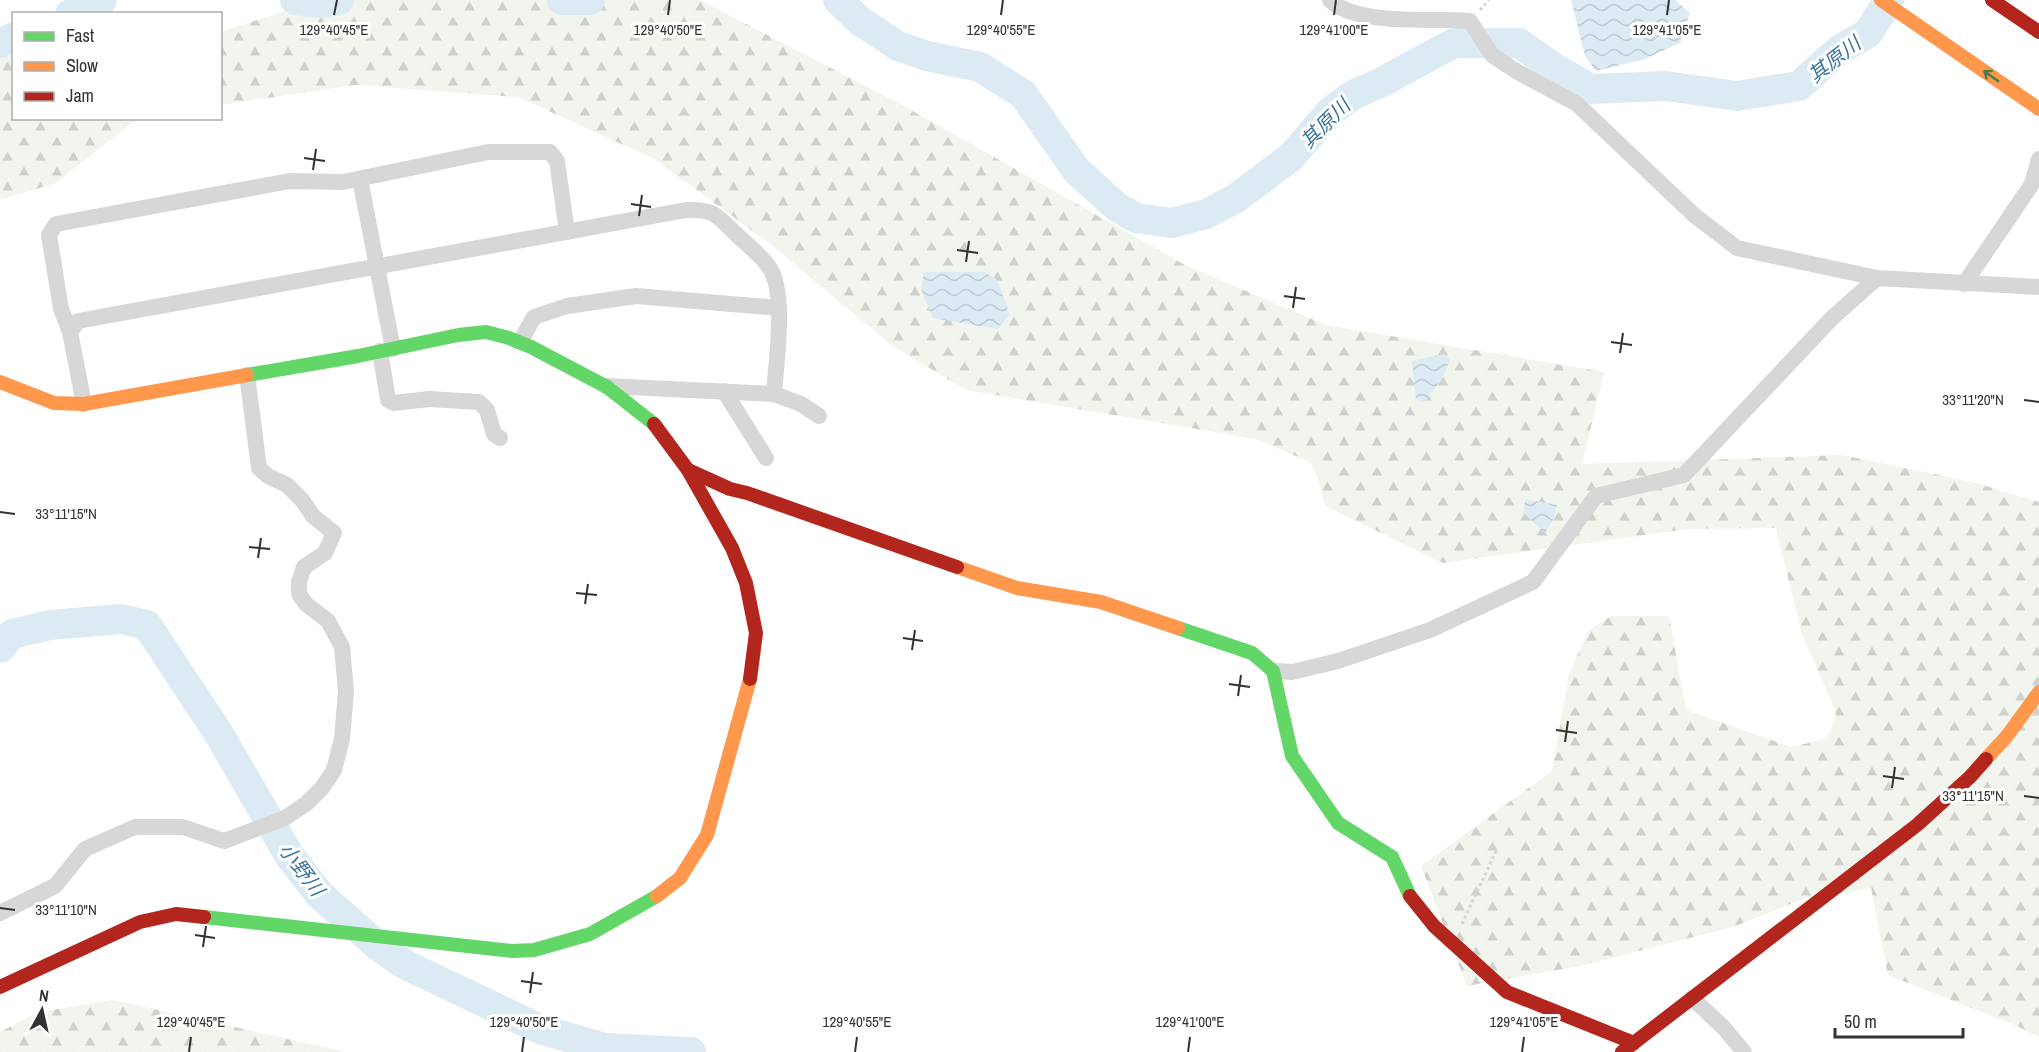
<svg xmlns="http://www.w3.org/2000/svg" width="2039" height="1052" font-family="'Archivo Narrow','Noto Sans JP',sans-serif">
	<style>
		.forest { fill: url(#forest-firs) }
		.water { fill: url(#water-waves) }
		.lines { fill: none; stroke-linecap: round; stroke-linejoin: round }
		.river { stroke: #dceaf4; stroke-width: 30 }
		.path { stroke: #d6d6d6; stroke-width: 3; stroke-dasharray: 3 3; stroke-linecap: butt }
		.street { stroke: #d7d7d7; stroke-width: 16 }
		.fast { stroke: #63d668; stroke-width: 14 }
		.slow { stroke: #ff974d; stroke-width: 14 }
		.jam { stroke: #b3261e; stroke-width: 14 }
		.oneway { stroke: #497c4b }
		.ticks { fill: none; stroke: #333; stroke-width: 2 }
		.labels { text-anchor: middle; dominant-baseline: central; stroke-width: 6; stroke-linejoin: round; paint-order: stroke }
		.water-label { font-size: 20px; font-style: italic; fill: #3a749b; stroke: #fff }
		.ticks-label { font-size: 15px; text-anchor: middle; fill: #333; stroke: #fff; stroke-width: 6; stroke-linejoin: round; paint-order: stroke }
	</style>
	<defs>
		<pattern id="forest-firs" width="22" height="20" patternUnits="userSpaceOnUse" patternTransform="scale(1.5)"><rect width="22" height="20" fill="#f1f5ed"/><path d="M5 1l3.5 6h-7zM16 11l3.5 6h-7z" fill="#cfd2cc"/></pattern>
		<pattern id="water-waves" width="16" height="10" patternUnits="userSpaceOnUse" patternTransform="scale(1.5)"><rect width="16" height="10" fill="#dceaf4"/><path d="M0 5q4-4 8 0t8 0" fill="none" stroke="#bdc9d2"/></pattern>
	</defs>
	<rect width="100%" height="100%" fill="#fff"/>
	<g class="forest">
		<polygon points="318,0 700,0 902,105 1185,265 1326,325 1604,372 1582,464 1842,455 1973,482 2039,502 2039,1037 2017,1026 1888,975 1871,888 1803,899 1733,927 1580,966 1467,986 1421,866 1552,771 1569,674 1588,631 1611,616 1669,616 1686,710 1791,747 1826,739 1834,723 1836,711 1802,635 1776,528 1688,529 1443,563 1325,506 1319,481 1310,462 1256,439 966,390 891,345 769,243 654,159 518,97 356,85 221,105 220,32"/>
		<polygon points="13,44 14,118 137,119 56,183 0,200 0,49"/>
		<polygon points="114,1000 346,1052 0,1052 0,1032 38,1012"/>
	</g>
	<g class="water">
		<polygon points="1571,0 1675,0 1690,13 1680,43 1645,59 1596,71 1585,56"/>
		<polygon points="924,272 984,272 997,280 1010,315 997,329 933,318 921,289"/>
		<polygon points="1444,354 1450,360 1442,378 1424,403 1416,399 1412,361"/>
		<polygon points="1525,499 1557,505 1555,516 1545,533 1524,513"/>
	</g>
	<g class="lines">
		<g class="river">
			<polyline points="295,0 322,3 339,0"/>
			<polyline points="562,0 590,0"/>
			<polyline points="838,0 860,21 898,46 927,56 980,67 1023,94 1077,171 1117,207 1136,218 1172,223 1206,214 1235,199 1291,157 1331,111 1353,95 1380,83 1454,43 1519,43 1553,67 1591,89 1666,86 1737,96 1799,86 1839,50 1868,33 1889,0"/>
			<polyline points="70,14 102,0"/>
			<polyline points="0,43 14,37"/>
			<polyline points="0,648 12,634 50,625 121,619 147,625 219,734 289,855 320,895 378,946 404,964 540,1029 604,1048 691,1052"/>
		</g>
		<g class="path">
			<polyline points="1480,10 1489,0"/>
			<polyline points="1462,924 1497,849"/>
		</g>
		<g class="street">
			<path d="M1330 0C1356 26 1434 18 1470 21L1492 55 1516 71 1577 104 1694 215 1737 248 1877 278 2039 287"/>
			<polyline points="360,179 393,349"/>
			<polyline points="1964,284 2032,184 2039,159"/>
			<path d="M70 332 78 321 686 210C715 209 716 215 736 234 747 245 761 255 769 267 787 293 776 361 774 394L606 386"/>
			<polyline points="520,342 534,317 567,306 636,296 779,308"/>
			<polyline points="380,351 388,400 394,403 429,399 479,402 487,410 494,434 500,438"/>
			<polyline points="724,391 766,458"/>
			<polyline points="774,394 801,404 819,416"/>
			<polyline points="84,404 70,332 61,309 49,235 56,224 290,181 343,182 488,152 550,152 557,161 567,232"/>
			<polyline points="1273,671 1292,672 1338,661 1430,630 1533,582 1596,496 1684,475 1832,318 1877,278"/>
			<polyline points="0,913 55,886 85,849 135,827 183,827 224,841 285,818 307,803 322,788 334,770 342,739 346,691 342,647 328,621 306,604 299,594 299,582 304,567 325,553 334,533 313,516 302,500 287,485 268,476 259,468 247,375"/>
			<polyline points="1692,998 1724,1028 1744,1052"/>
		</g>
		<g class="fast">
			<polyline points="247,375 358,356 458,335 486,332 509,338 531,347 607,387 654,424"/>
			<polyline points="1178,628 1252,653 1273,671 1292,756 1338,823 1392,857 1410,896"/>
			<polyline points="204,917 512,951 534,950 590,934 657,896"/>
		</g>
		<g class="slow">
			<polyline points="1881,0 2039,109"/>
			<polyline points="0,382 54,403 84,404 247,375"/>
			<polyline points="957,567 1017,588 1101,602 1178,628"/>
			<polyline points="1986,759 2007,736 2039,692"/>
			<polyline points="657,896 680,878 707,835 750,679"/>
		</g>
		<g class="jam">
			<polyline points="1992,0 2039,32"/>
			<polyline points="654,424 688,470 732,548 746,583 756,633 750,679"/>
			<polyline points="688,470 730,489 747,493 957,567"/>
			<polyline points="1410,896 1434,926 1507,992 1634,1043"/>
			<polyline points="0,987 140,922 176,914 204,917"/>
			<polyline points="1622,1052 1917,825 1970,777 1986,759"/>
		</g>
	</g>
	<defs><path id="oneway-shaft" d="M-6 0H5M1.5-3L5.5 0L1.5 3" fill="none" stroke-width="1.6" stroke-linecap="round" stroke-linejoin="round" transform="scale(1.5)"/></defs>
	<use class="oneway" href="#oneway-shaft" transform="translate(1991 76) rotate(-145)"/>
	<path class="ticks" d="M334 15 337 0M668 15 670 0M1001 15 1003 0M1334 15 1336 0M1667 15 1669 0M304 158 325 161M313 170 316 149M631 204 651 207M639 216 642 195M957 250 978 253M966 262 969 241M1284 296 1305 299M1293 308 1296 287M1611 342 1632 345M1620 353 1623 333M2024 400 2039 402M0 512 15 514M249 547 270 549M258 558 261 538M576 593 597 595M585 604 588 584M903 638 923 641M912 650 915 630M1229 684 1250 687M1238 696 1241 675M1556 730 1577 733M1565 742 1568 721M1883 776 1904 779M1892 788 1895 767M2024 796 2039 798M0 908 15 910M195 935 215 938M203 947 206 926M521 981 542 984M530 993 533 972M189 1052 191 1037M522 1052 524 1037M855 1052 857 1037M1188 1052 1190 1037M1522 1052 1524 1037"/>
	<g class="labels">
		<g class="water-label">
			<text transform="translate(1834 59) rotate(-38)">其原川</text>
			<text transform="translate(1325 123) rotate(-45)">其原川</text>
			<text transform="translate(302 869) rotate(53)">小野川</text>
		</g>
	</g>
	<g class="ticks-label">
		<text x="334" y="35">129°40'45"E</text>
		<text x="668" y="35">129°40'50"E</text>
		<text x="1001" y="35">129°40'55"E</text>
		<text x="1334" y="35">129°41'00"E</text>
		<text x="1667" y="35">129°41'05"E</text>
		<text x="1973" y="405">33°11'20"N</text>
		<text x="66" y="519">33°11'15"N</text>
		<text x="1973" y="801">33°11'15"N</text>
		<text x="66" y="915">33°11'10"N</text>
		<text x="191" y="1027">129°40'45"E</text>
		<text x="524" y="1027">129°40'50"E</text>
		<text x="857" y="1027">129°40'55"E</text>
		<text x="1190" y="1027">129°41'00"E</text>
		<text x="1524" y="1027">129°41'05"E</text>
	</g>
	<rect x="12" y="12" width="210" height="108" fill="#ffffff" stroke="#adadad" stroke-width="1.5"/>
	<rect x="24" y="32" width="30" height="9" fill="#63d668" stroke="#adadad" stroke-width="1.5"/>
	<text x="66" y="42" font-size="18" fill="#333333">Fast</text>
	<rect x="24" y="62" width="30" height="9" fill="#ff974d" stroke="#adadad" stroke-width="1.5"/>
	<text x="66" y="72" font-size="18" fill="#333333">Slow</text>
	<rect x="24" y="92" width="30" height="9" fill="#b3261e" stroke="#adadad" stroke-width="1.5"/>
	<text x="66" y="102" font-size="18" fill="#333333">Jam</text>
	<g transform="translate(42 1010) rotate(8)" stroke="#ffffff" stroke-width="4.5" paint-order="stroke">
	<path d="M0-4.5L10 22L0 15L-10 22Z" fill="#333333"/>
	<text y="-9" font-size="16" font-weight="bold" text-anchor="middle" fill="#333333">N</text>
	</g>
	<path d="M1835 1028v9h128v-9" fill="none" stroke="#333333" stroke-width="3"/>
	<text x="1844" y="1028" font-size="18" fill="#333333" stroke="#ffffff" stroke-width="4.5" paint-order="stroke">50 m</text>
</svg>
